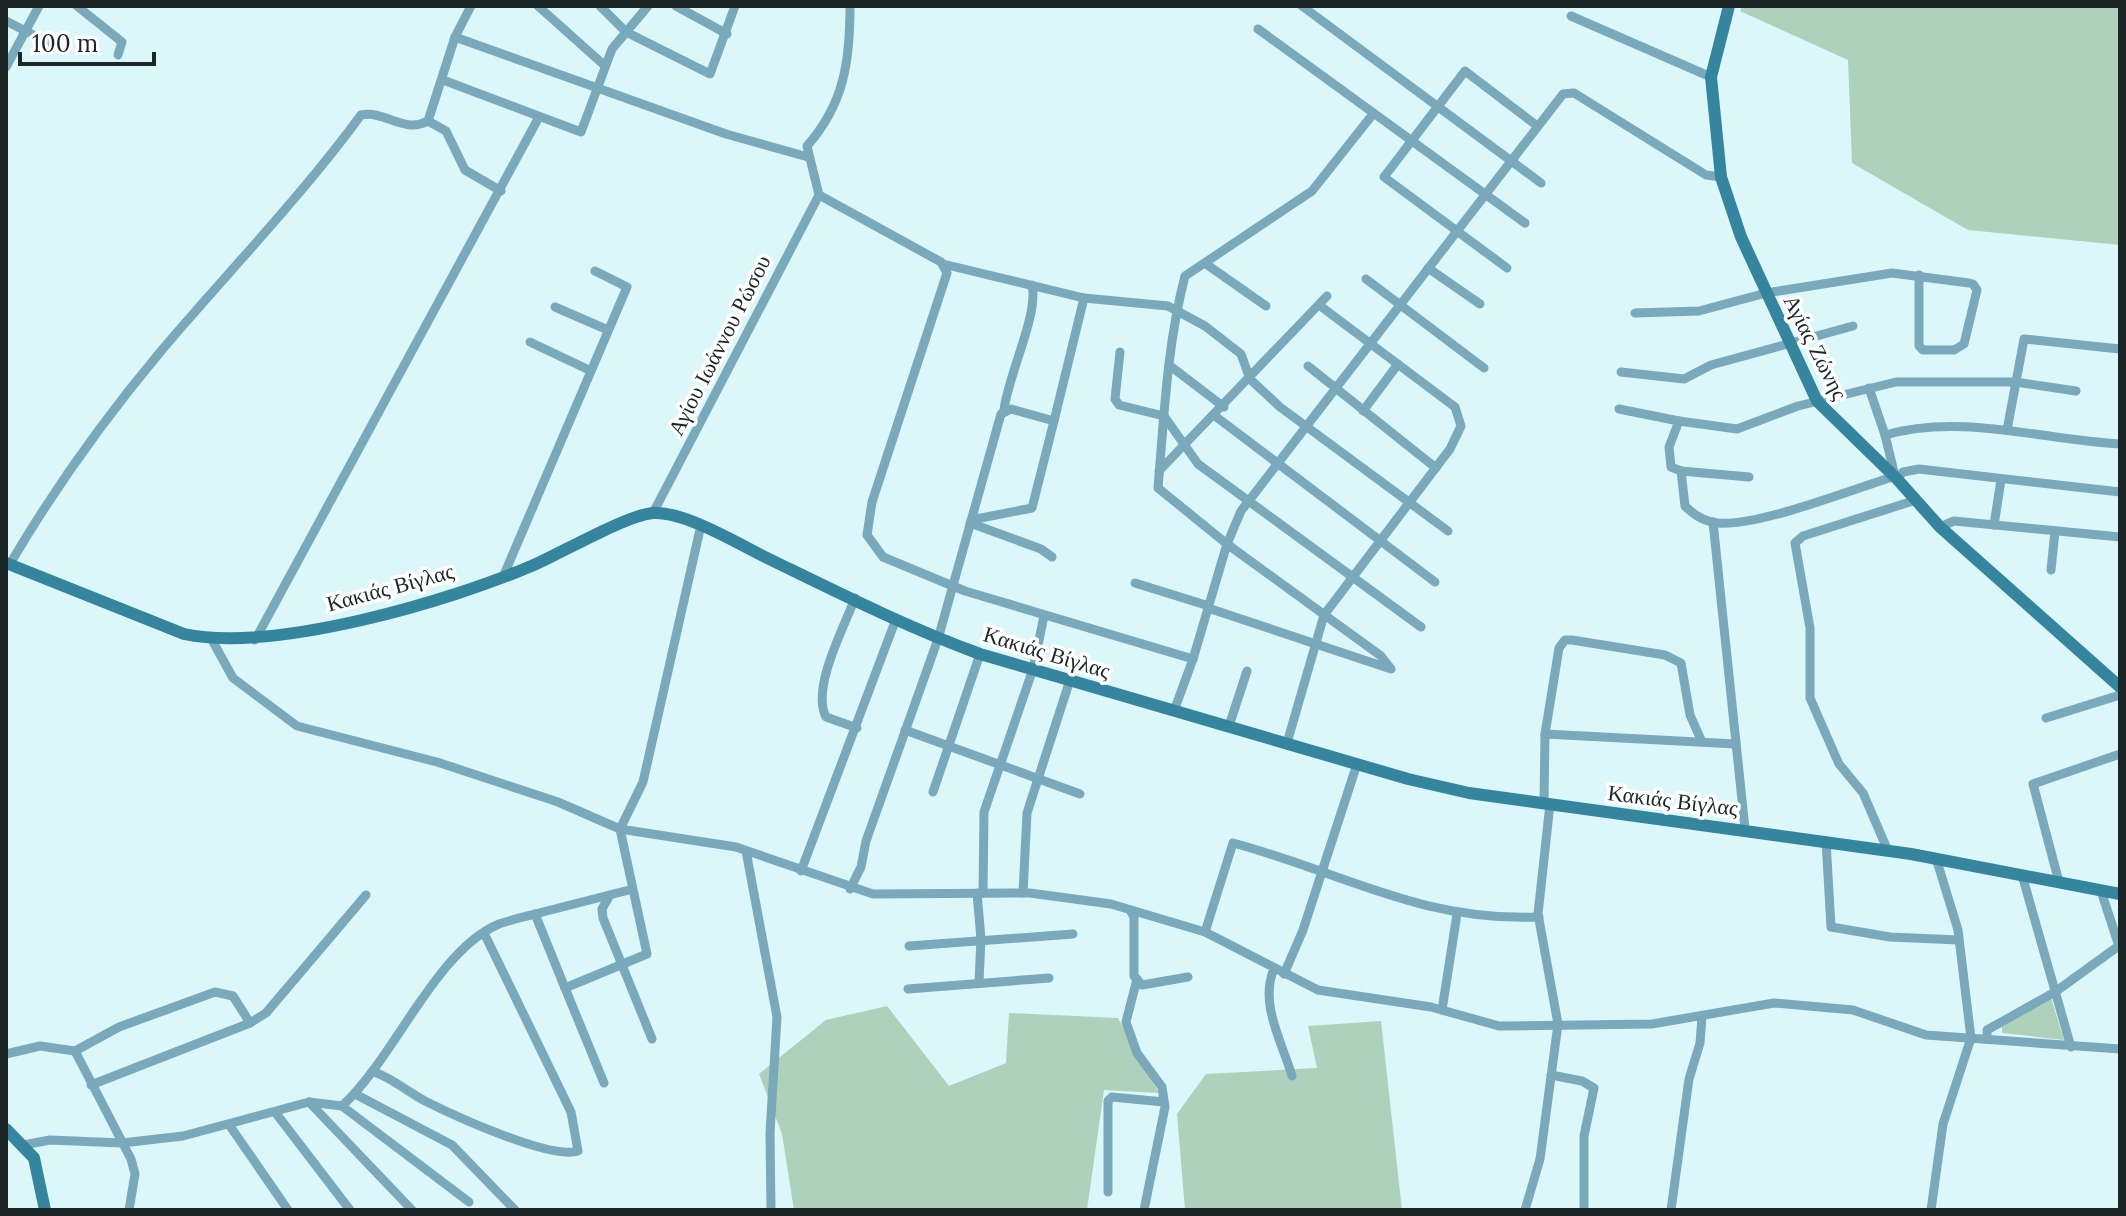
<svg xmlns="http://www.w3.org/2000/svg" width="2126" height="1216" font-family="Lora,serif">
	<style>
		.green { fill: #aed1bc }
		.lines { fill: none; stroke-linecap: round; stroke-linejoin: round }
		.street { stroke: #79a9ba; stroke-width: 9 }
		.secondary { stroke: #35859f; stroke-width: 12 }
		.labels { text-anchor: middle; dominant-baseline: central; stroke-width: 7; stroke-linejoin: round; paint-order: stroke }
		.street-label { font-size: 22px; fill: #1d2728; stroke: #fff }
	</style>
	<rect width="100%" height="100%" fill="#dcf7f9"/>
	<g class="green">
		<polygon points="1742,6 2120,6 2120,245 1968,230 1852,163 1848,60 1740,11"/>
		<polygon points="2051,998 2064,1040 2002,1033 2002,1026"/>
		<polygon points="887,1006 949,1086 1006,1063 1009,1013 1118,1018 1159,1093 1104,1090 1087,1210 794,1210 782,1134 759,1074 826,1020"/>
		<polygon points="1381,1021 1402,1210 1185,1210 1177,1114 1206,1074 1317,1068 1308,1026"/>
	</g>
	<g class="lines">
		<g class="street">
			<polyline points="77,6 122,42 118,55"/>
			<polyline points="538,6 604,65"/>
			<polyline points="600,6 626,32 710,74 735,6"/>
			<polyline points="676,6 727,34"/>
			<path d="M850 6C850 62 844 104 807 146L819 195 941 262 947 273 872 502 867 535 883 557 965 591 1193 659"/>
			<polyline points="1302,6 1541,183"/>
			<polyline points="1571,16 1711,77"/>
			<polyline points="6,21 51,44"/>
			<polyline points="1258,29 1525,223"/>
			<polyline points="455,37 726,134 808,157"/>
			<polyline points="6,67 39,6"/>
			<polyline points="443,80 581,132 612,49 648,6"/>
			<polyline points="428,121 446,131 465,170 501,191"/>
			<polyline points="943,264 1084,298 1054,421"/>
			<polyline points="1206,264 1266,306"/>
			<polyline points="1428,268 1480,304"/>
			<polyline points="1507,268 1384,177 1465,71 1536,125"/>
			<polyline points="1366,279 1484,368"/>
			<polyline points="1084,298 1168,306 1205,326 1241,354 1250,379 1280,407 1448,531"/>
			<polyline points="555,307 608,330"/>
			<polyline points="1635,313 1699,311 1766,293 1892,273 1969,283 1973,284 1977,290 1964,344 1954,350 1923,350 1919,346 1919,275"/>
			<polyline points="530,342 589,370"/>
			<polyline points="1120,352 1115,399 1119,405 1164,416 1198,464 1421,627"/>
			<polyline points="1169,365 1224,407"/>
			<polyline points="1308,366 1436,468"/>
			<polyline points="1621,372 1684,379 1711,365 1853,326"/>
			<polyline points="1869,388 1885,435"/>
			<polyline points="1619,409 1679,421"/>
			<path d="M1004 410C1008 375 1039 314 1032 285"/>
			<polyline points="1363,411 1398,364"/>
			<polyline points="1215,416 1435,582"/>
			<polyline points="2007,430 2024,339 2120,349"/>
			<polyline points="1159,471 1327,296"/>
			<polyline points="1681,471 1671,467 1669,447 1679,421 1737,429 1798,406 1896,382 2015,382 2076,391"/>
			<path d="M1749 477 1681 471 1685 506C1694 515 1705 522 1718 523 1757 527 1854 489 1895 476L1885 435C1961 413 2043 440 2120 444"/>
			<polyline points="1897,479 1903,472 1919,469 2120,492"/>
			<polyline points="653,513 819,195"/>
			<polyline points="1713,522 1745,829"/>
			<polyline points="970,523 1041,549 1052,557"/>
			<polyline points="1994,525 2001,480"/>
			<polyline points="1940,527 1954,521 2120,537"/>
			<path d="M10 564C54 489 105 418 161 351 228 272 300 198 361 115 385 110 404 134 428 121L455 37 471 6"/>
			<polyline points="2051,570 2055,531"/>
			<polyline points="503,577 627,287 595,271"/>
			<polyline points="1135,583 1209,606"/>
			<path d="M855 598C844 628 811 688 826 717L857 728"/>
			<polyline points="1208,608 1391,669 1381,656 1227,544 1241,511 1563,94 1574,93 1706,175 1721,177"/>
			<polyline points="212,640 233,678 297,726 437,762 558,802 620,829 736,847 873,894 1030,893 1111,904 1205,932 1318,990 1431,1007 1499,1026 1652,1024 1774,1003 1853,1010 1926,1035 2120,1049"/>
			<polyline points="255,640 539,117"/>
			<path d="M1174 711 1193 659 1227 544 1158 488C1164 417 1167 345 1185 276L1312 191 1373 114"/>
			<polyline points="2046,718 2120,695"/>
			<polyline points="1229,726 1247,671"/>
			<polyline points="905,730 1080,794"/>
			<polyline points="1545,734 1559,648 1565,640 1572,640 1665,655 1681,663 1690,715 1702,742"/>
			<polyline points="1287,743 1324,615 1450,449 1461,426 1455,407 1319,305"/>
			<polyline points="933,792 980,654"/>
			<polyline points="1544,803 1545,734 1736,744"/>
			<polyline points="1826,841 1831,927 1890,937 1959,940"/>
			<polyline points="746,851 777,1017 770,1133 771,1210"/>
			<polyline points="1888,851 1863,793 1839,764 1810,698 1810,628 1795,543 1803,536 1916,500"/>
			<polyline points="801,871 896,619"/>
			<polyline points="2022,875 2071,1047"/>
			<polyline points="2059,882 2033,784 2120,754"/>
			<polyline points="633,889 535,914 565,988 647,954 620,829 643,782 701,525"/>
			<polyline points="850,889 861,867 866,841 938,639 1001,414 1011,409 1054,421 1032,508 971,520"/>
			<polyline points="2101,891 2119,946"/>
			<polyline points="977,893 981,939 979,982"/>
			<polyline points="983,893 984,812 1033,669 1044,616"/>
			<polyline points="1023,893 1027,813 1070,680"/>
			<polyline points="610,895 602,909 603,918 652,1039"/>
			<polyline points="1130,910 1134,917 1134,976 1142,985 1188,977"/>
			<path d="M1205 932 1233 843C1342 872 1420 922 1539 917"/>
			<polyline points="909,946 1073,934"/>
			<path d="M1274 969C1259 1003 1282 1042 1292 1076"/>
			<polyline points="1284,974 1303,930 1357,764"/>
			<polyline points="1137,979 1126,1022 1137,1053 1162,1087 1165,1107 1144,1210"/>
			<polyline points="565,988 604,1083"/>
			<polyline points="908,989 1049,978"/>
			<polyline points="1442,1010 1457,914"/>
			<polyline points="1987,1039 1987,1030 2055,992 2120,945"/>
			<polyline points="75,1051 131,1159 135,1174 129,1210"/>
			<polyline points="6,1054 40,1046 75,1051 119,1027 215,992 233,996 250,1023"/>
			<path d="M374 1072C395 1079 408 1093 427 1102 455 1116 551 1160 578 1151L571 1112 484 933"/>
			<polyline points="1551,1075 1582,1081 1594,1088 1584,1136 1584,1210"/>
			<polyline points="91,1085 250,1023 266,1013 366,895"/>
			<polyline points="357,1095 452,1145 515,1210"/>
			<polyline points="309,1102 342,1106"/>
			<polyline points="275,1112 350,1210"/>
			<polyline points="230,1126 288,1210"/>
			<polyline points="23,1145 50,1140 122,1143 183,1136 309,1102 412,1210"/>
			<polyline points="1108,1192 1108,1101 1112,1097 1164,1102"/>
			<path d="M469 1202 342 1106C394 1059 436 950 499 924 510 920 524 917 535 914"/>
			<polyline points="1525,1210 1540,1159 1558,1024 1538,914 1550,804"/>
			<polyline points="1671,1210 1689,1079 1700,1043 1702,1017"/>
			<polyline points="1931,1210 1943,1124 1971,1038 1958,930 1936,858"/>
		</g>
		<g class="secondary">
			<polyline points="1729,6 1711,77 1721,177 1741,237 1817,401 1897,479 1940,527 2120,687"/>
			<path d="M6 563 184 634C274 653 451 601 536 564 563 552 627 515 653 513 684 511 737 543 765 557 835 591 906 627 980 654L1408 779 1469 793 1911 854 2120 894"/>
			<polyline points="6,1129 34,1158 45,1210"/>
		</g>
	</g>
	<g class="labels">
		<g class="street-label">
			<text transform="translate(719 345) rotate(-63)">Αγίου Ιωάννου Ρώσου</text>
			<text transform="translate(1816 347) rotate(63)">Αγίας Ζώνης</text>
			<text transform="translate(390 587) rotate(-15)">Κακιάς Βίγλας</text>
			<text transform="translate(1047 652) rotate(17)">Κακιάς Βίγλας</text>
			<text transform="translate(1673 800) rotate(7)">Κακιάς Βίγλας</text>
		</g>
	</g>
	<rect width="2126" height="1216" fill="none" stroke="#1d2728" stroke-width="16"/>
	<path d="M20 52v12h134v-12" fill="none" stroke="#1d2728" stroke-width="4"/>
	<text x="32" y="52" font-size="24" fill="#1d2728" stroke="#ffffff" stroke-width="6" paint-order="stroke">100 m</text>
</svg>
